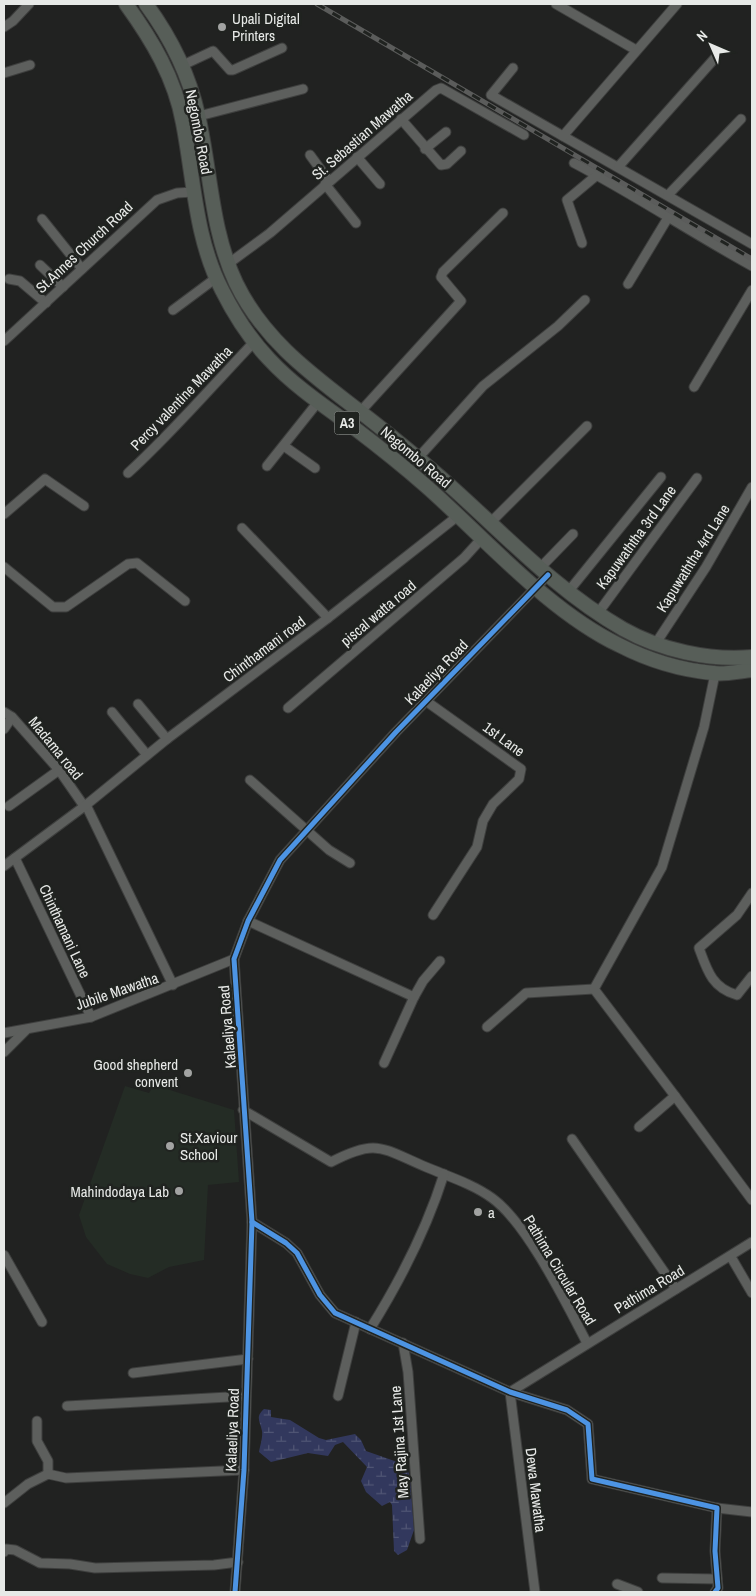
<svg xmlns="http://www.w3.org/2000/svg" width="756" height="1596" font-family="'Archivo Narrow',sans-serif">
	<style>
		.built { fill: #242c25 }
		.wetland { fill: url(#wetland-marsh) }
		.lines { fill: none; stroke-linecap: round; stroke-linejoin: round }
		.minor-casing { stroke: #3e3f3e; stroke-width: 11 }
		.highway-casing { stroke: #3e3f3e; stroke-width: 16 }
		.minor { stroke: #5d5f5d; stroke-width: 9 }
		.highway { stroke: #575e58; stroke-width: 14 }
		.rail-casing { stroke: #5b5c5b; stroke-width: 5 }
		.rail { stroke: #202320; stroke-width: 3; stroke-dasharray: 9; stroke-linecap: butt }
		.cycleway-casing { stroke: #202320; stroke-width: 8 }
		.cycleway { stroke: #4d94e3; stroke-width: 5 }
		.poi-dot { fill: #a2a3a2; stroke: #202320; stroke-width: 2 }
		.labels { text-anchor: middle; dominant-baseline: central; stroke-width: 5; stroke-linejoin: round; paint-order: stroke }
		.shield { fill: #202320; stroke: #abaeab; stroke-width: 1 }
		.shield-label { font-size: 14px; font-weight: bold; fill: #e7e9e7 }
		.poi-label { font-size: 15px; fill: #e7e9e7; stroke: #202320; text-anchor: start }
		.street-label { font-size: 15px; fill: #e7e9e7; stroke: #202320 }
	</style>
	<defs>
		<pattern id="wetland-marsh" width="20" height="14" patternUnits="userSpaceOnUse" patternTransform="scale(1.25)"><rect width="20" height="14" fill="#32385d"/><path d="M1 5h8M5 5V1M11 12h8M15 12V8" fill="none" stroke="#505574"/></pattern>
	</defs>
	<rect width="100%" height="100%" fill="#212221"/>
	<polygon class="built" points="154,1085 234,1110 239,1182 208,1185 204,1260 169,1267 148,1278 130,1274 107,1264 86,1237 79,1215 125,1086 149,1093"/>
	<path class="wetland" d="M264 1409 271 1410V1417L290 1420 319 1438 326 1440 355 1434 361 1440 366 1451 406 1465 410 1477 414 1530 407 1550 398 1555 394 1551 392 1505 390 1502 382 1506 366 1492 361 1481 367 1467 343 1442 335 1445 328 1456 308 1453 271 1462 259 1452C260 1446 263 1437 262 1431 260 1421 255 1417 264 1409Z"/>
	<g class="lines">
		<g class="minor-casing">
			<g id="minor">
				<polyline points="556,4 636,50"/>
				<polyline points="4,27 13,21 29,4"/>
				<polyline points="183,65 213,51 230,70 233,70 282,48"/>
				<polyline points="513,68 491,95 752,244"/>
				<polyline points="4,73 30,65"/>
				<polyline points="199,116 303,89"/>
				<polyline points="401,119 441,165 447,164 461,151"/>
				<polyline points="563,136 677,4"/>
				<polyline points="425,149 446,132"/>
				<polyline points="310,155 329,181"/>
				<polyline points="357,157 380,184"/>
				<path d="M574 163C635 195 692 233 752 266"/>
				<polyline points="619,166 715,58"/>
				<polyline points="325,184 356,223"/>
				<polyline points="668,195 741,119"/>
				<polyline points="42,219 82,269"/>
				<polyline points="582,243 567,200 597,175"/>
				<polyline points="228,264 270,233 436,90 441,88 524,135"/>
				<polyline points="40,265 63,287"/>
				<polyline points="9,279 20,281 46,303"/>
				<polyline points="628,284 669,216"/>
				<polyline points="173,310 216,278"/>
				<polyline points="4,341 157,200 177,193 193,192"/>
				<polyline points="694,387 752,290"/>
				<polyline points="360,412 461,301 441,277 443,272 503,213"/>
				<polyline points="284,446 315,468"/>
				<polyline points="418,458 483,386 558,326 585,300"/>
				<polyline points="267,466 318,402"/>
				<path d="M128 473C173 432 212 386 254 342"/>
				<polyline points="4,514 45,479 84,506"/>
				<polyline points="491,522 587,426"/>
				<polyline points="242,528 328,618"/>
				<polyline points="4,567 53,607 66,607 128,564 137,563 185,601"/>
				<polyline points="540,568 573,534"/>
				<polyline points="568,592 661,477"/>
				<polyline points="598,613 697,478"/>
				<polyline points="656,643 706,567 752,487"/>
				<polyline points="426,701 521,769 519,779 493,804 483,821 477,847 433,915"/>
				<polyline points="138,704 167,739"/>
				<polyline points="288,708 464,558 483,537"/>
				<polyline points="4,712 12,717 59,770 84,806"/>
				<polyline points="112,712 147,755"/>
				<polyline points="4,729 12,717"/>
				<polyline points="250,780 329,850 350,863"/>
				<polyline points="86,805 173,985"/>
				<polyline points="9,806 59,770"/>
				<polyline points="15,858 91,1017"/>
				<polyline points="4,866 86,805 167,739 328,618 459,515"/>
				<path d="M752 893 737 915 699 948C707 970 712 988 737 995L752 976"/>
				<polyline points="248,921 414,997 384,1063"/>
				<polyline points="414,997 423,981 440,961"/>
				<polyline points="487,1027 526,993 594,989"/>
				<polyline points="4,1033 91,1017 234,959"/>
				<polyline points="4,1052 26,1030"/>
				<polyline points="675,1096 752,1200"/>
				<path d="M243 1110 331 1162C377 1138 381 1148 426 1167 447 1176 473 1184 492 1198 527 1223 566 1303 587 1343"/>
				<polyline points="639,1127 675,1096 594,989 662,867 704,727 715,674"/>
				<polyline points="572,1139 676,1289"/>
				<polyline points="252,1222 286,1243 297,1253 320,1295 335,1313 510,1392 567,1410 588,1424 592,1479 717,1508 715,1551 718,1588 715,1592"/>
				<polyline points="4,1255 42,1322"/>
				<polyline points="731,1257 752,1293"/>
				<path d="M370 1329C400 1281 427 1228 444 1174"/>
				<polyline points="403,1343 408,1372 420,1539"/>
				<polyline points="133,1373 248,1359"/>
				<polyline points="510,1392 752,1242"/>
				<polyline points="510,1392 535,1592"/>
				<polyline points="338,1396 356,1322"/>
				<polyline points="67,1406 246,1396"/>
				<polyline points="37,1421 37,1441 48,1461 48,1474"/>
				<polyline points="4,1503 28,1484 48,1474 66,1478 244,1470"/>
				<polyline points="717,1508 752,1512"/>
				<polyline points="4,1552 6,1549 15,1550 40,1563 70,1564 95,1568 214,1565 238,1562"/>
				<polyline points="662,1578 717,1579"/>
				<polyline points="617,1584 638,1592"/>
				<polyline points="235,1592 244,1470 252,1222 234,959 248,921 280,860 396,732 548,575"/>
			</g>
		</g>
		<g class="highway-casing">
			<g id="highway">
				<path d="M126 4C152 40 175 78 183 123 194 179 195 238 222 290 234 314 250 339 269 359 294 386 324 406 353 427 378 446 402 465 426 486 485 538 548 611 619 645 648 660 681 670 713 673 725 675 740 671 752 670"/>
				<path d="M146 4C171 38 189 74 198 115 211 172 211 230 236 283 266 345 320 380 372 421 395 439 417 457 439 476 499 528 553 589 623 629 660 650 710 661 752 657"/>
			</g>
		</g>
		<use href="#minor" class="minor"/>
		<use href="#highway" class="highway"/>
		<g class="rail-casing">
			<polyline id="rail" points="317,4 752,259"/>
		</g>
		<use href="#rail" class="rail"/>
		<g class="cycleway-casing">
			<g id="cycleway">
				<polyline points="252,1222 286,1243 297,1253 320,1295 335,1313 510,1392 567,1410 588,1424 592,1479 717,1508 715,1551 718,1588 715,1592"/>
				<polyline points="235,1592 244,1470 252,1222 234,959 248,921 280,860 396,732 548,575"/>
			</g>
		</g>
		<use href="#cycleway" class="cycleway"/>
	</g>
	<g class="poi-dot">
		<circle cx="222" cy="27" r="5"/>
		<circle cx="188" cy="1073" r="5"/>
		<circle cx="170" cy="1146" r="5"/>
		<circle cx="179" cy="1191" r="5"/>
		<circle cx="478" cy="1212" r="5"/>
	</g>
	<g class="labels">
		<rect class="shield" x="334.5" y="411.5" width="25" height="23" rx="4"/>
		<g class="shield-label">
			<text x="347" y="423">A3</text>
		</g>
		<g class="poi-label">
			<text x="232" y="18">Upali Digital<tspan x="232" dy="17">Printers</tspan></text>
			<text x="178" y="1064" text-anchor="end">Good shepherd<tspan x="178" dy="17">convent</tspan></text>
			<text x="180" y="1137">St.Xaviour<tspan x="180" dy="17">School</tspan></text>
			<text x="169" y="1191" text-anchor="end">Mahindodaya Lab</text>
			<text x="488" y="1212">a</text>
		</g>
		<g class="street-label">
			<text transform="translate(199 132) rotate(79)">Negombo Road</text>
			<text transform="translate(362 135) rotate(-41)">St. Sebastian Mawatha</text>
			<text transform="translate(84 247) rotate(-43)">St.Annes Church Road</text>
			<text transform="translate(181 398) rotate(-46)">Percy valentine Mawatha</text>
			<text transform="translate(416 457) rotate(40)">Negombo Road</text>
			<text transform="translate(636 537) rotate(-54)">Kapuwaththa 3rd Lane</text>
			<text transform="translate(693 558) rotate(-58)">Kapuwaththa 4rd Lane</text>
			<text transform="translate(378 613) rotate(-40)">piscal watta road</text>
			<text transform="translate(264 649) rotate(-37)">Chinthamani road</text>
			<text transform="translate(436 672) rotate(-46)">Kalaeliya Road</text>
			<text transform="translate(504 739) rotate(36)">1st Lane</text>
			<text transform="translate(56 748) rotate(51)">Madama road</text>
			<text transform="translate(65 931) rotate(65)">Chinthamani Lane</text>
			<text transform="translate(117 991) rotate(-19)">Jubile Mawatha</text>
			<text transform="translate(227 1027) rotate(-95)">Kalaeliya Road</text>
			<text transform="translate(560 1270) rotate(59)">Pathima Circular Road</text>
			<text transform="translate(649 1289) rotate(-31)">Pathima Road</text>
			<text transform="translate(232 1430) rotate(-88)">Kalaeliya Road</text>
			<text transform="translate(399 1442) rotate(-94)">May Rajina 1st Lane</text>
			<text transform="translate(536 1490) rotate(83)">Dewa Mawatha</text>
		</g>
	</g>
	<rect width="756" height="1596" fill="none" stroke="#e7e9e7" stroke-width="10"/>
	<g transform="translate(711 45) rotate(315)" stroke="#202320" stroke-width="4" paint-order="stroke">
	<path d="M0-4L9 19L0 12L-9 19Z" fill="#e7e9e7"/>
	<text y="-8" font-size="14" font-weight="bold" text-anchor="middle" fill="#e7e9e7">N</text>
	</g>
</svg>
